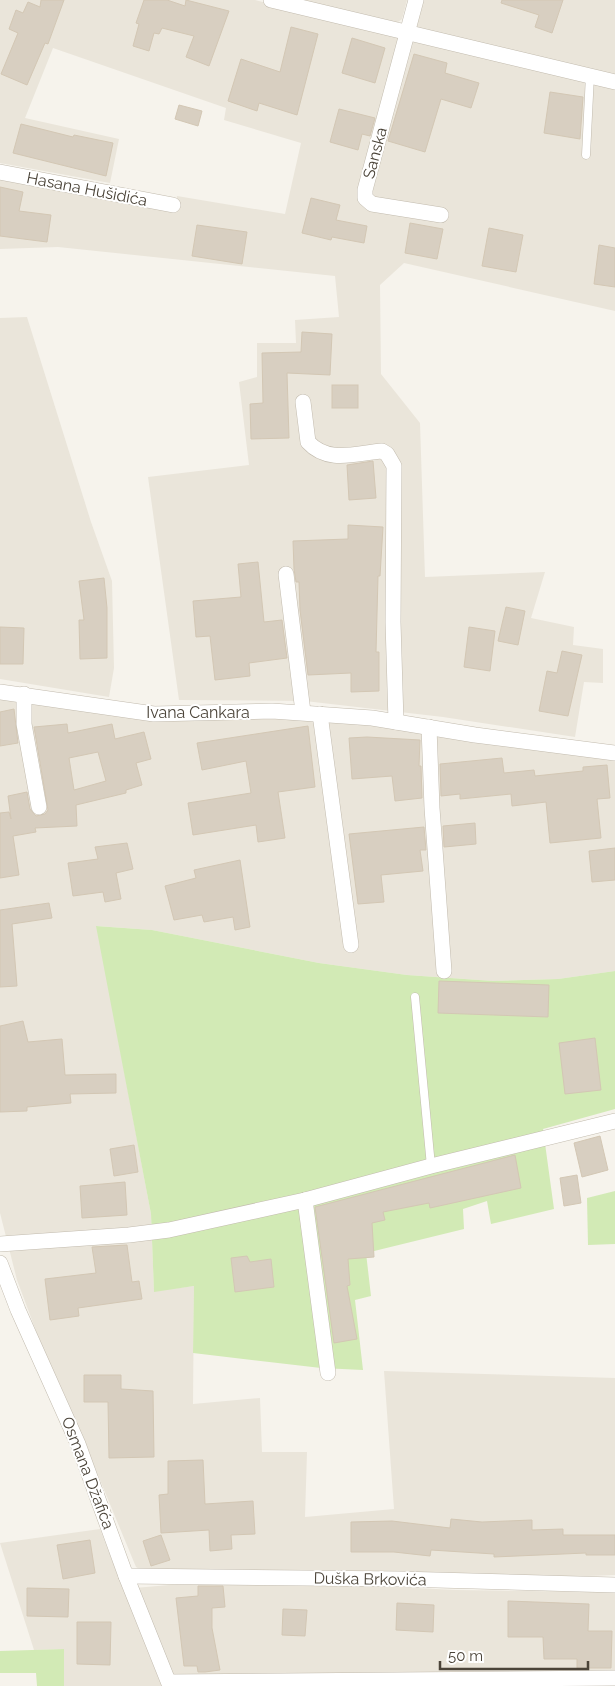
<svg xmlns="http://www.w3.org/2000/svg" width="615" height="1686" font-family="Raleway,sans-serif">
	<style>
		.residential { fill: #eae5da }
		.green { fill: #d2eab5 }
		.building { fill: #d8cfc1; stroke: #d3c7b4; fill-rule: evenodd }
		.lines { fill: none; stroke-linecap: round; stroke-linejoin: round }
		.service-casing { stroke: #c2bbae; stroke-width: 9 }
		.minor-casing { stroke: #c2bbae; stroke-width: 16 }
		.service { stroke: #fff; stroke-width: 8 }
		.minor { stroke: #fff; stroke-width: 15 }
		.labels { text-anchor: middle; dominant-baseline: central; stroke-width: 4; stroke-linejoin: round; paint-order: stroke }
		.street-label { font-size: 16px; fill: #4b4439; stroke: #fff }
	</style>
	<rect width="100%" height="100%" fill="#f6f3ec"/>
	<g class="residential">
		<polygon points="0,0 255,0 394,36 423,0 615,0 615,311 404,263 380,285 381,374 420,423 425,577 545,572 531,618 574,627 573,645 603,649 603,683 584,682 575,737 443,717 305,701 179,700 148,477 249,465 239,382 257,377 257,343 296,343 295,320 339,317 335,276 58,247 0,249 0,179 174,212 177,196 285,214 301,143 224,120 226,108 53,48 25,118 119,139 110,183 0,163"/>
		<polygon points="289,0 407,0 402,19 394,25"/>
		<polygon points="27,317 91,522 112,581 114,668 109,697 0,679 0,318"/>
		<polygon points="0,696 46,702 274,713 525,745 615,761 615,971 558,979 493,981 407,975 319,963 152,930 97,926 151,1214 154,1291 194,1286 193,1404 260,1398 262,1452 307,1452 305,1517 394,1509 384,1371 615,1378 615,1575 532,1578 221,1569 143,1571 136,1567 66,1398 39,1339 17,1280 0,1213"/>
		<polygon points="100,1529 123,1589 169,1585 296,1582 456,1590 615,1592 615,1686 64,1686 64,1649 34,1650 0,1543"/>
	</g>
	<g class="green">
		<polygon points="96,926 152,930 319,963 407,975 493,981 558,979 615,971 615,1109 543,1129 554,1209 491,1224 487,1201 463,1209 464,1229 366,1253 371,1296 355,1300 363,1370 321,1368 193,1353 194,1286 154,1292 151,1214"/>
		<polygon points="615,1191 615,1244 588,1245 587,1198"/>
		<polygon points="64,1649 64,1686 37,1686 36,1673 0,1673 0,1651"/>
	</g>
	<g class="building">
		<polygon points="41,0 64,0 48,44 45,43 27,85 1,74 18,33 9,29 16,10 23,13 28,2 40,7"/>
		<polygon points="144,0 167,0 185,6 186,0 229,11 209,66 186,57 194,36 162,28 159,34 154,33 149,51 133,46 139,24 136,23"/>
		<polygon points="502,0 563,0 552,33 535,27 539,15 501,3"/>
		<polygon points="291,27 318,34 297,115 259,103 257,111 228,101 241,59 280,72"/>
		<polygon points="352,38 385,48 375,83 342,73"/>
		<polygon points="414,54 447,63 445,73 479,83 471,108 441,99 425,152 388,141"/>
		<polygon points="550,92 583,97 580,139 544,133"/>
		<polygon points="179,105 202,111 198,126 175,119"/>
		<polygon points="339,109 375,118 370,136 362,134 358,150 330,142"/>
		<polygon points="21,124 73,137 74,135 113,143 106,176 13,153"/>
		<polygon points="0,187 23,192 19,211 51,215 47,242 0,236"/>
		<polygon points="311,198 340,205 336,220 367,226 364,243 332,237 331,240 302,233"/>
		<polygon points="410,223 443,229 437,259 405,253"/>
		<polygon points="197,225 247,232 242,264 192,256"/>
		<polygon points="489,228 523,235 516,272 482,266"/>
		<polygon points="599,245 615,248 615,287 594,284"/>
		<polygon points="302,332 332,334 330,375 287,373 289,438 251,439 250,404 263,403 262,353 301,352"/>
		<rect x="332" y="385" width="26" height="23"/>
		<polygon points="373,461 376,498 349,500 347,465"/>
		<polygon points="348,525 383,527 380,576 378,576 376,652 379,652 379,691 351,692 351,673 308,675 300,610 299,582 296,582 294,569 293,541 348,539"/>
		<polygon points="258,562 264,622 282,620 287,658 249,663 250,676 215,680 210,636 196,637 193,601 241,597 238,564"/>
		<polygon points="104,578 107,608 107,658 80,659 79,620 84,620 79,581"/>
		<polygon points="506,607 525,611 518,645 498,641"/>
		<polygon points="0,627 24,628 23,664 0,664"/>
		<polygon points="469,627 495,631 490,671 464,667"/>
		<polygon points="562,651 582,655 568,716 539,711 547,671 557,673"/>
		<polygon points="14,709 18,743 0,746 0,712"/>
		<path d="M67 724 68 733 112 724 115 739 144 732 151 759 136 763 142 785 126 790V793L76 805 77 826 35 828 36 832 13 836 19 875 0 878V813L9 812 11 819 8 796 27 792 30 809 36 816 45 814 48 810 34 727ZM98 752 106 781 74 790 69 758Z"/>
		<polygon points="308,726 315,787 278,792 285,838 258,842 256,825 193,835 188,803 251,793 246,761 202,770 197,743"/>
		<polygon points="367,737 420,740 419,766 421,766 422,798 395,801 392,776 352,779 349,738"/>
		<polygon points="502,758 504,773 534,770 535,776 583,771 583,767 607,765 610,798 597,799 601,838 550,843 546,802 512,806 511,794 460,799 460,794 441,796 440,764"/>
		<polygon points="475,823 476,844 444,847 443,826"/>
		<polygon points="424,827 426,850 420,850 423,871 381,875 384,902 358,904 349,834"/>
		<polygon points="127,843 133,869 116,873 121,899 105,902 103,892 73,896 68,863 98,859 95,847"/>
		<polygon points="615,848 615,880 592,882 589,851"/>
		<polygon points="240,860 250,927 235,930 233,917 204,922 202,915 174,920 165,886 196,878 194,870"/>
		<polygon points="49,903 52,918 12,924 17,986 0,987 0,910"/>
		<polygon points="439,981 549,985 548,1017 438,1013"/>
		<polygon points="23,1021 28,1042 62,1039 65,1075 116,1074 116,1093 70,1094 71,1103 27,1107 27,1111 0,1112 0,1026"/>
		<polygon points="595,1038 601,1090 565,1094 559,1043"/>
		<polygon points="600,1136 608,1170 582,1177 574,1143"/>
		<polygon points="134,1145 138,1172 114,1176 110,1149"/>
		<polygon points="515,1155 521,1188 430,1208 429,1203 383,1212 385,1220 372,1223 374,1257 348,1259 350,1285 347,1286 357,1339 334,1343 315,1207"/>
		<polygon points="577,1175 581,1203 564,1206 560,1178"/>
		<polygon points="125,1182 127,1215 82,1218 80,1186"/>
		<polygon points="127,1245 132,1282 139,1281 142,1299 78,1308 79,1316 50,1320 45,1279 96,1273 92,1247"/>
		<polygon points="247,1256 250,1262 271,1259 274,1287 235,1292 231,1258"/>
		<polygon points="84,1375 121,1375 121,1389 153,1391 154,1457 109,1458 108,1402 84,1402"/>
		<polygon points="203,1460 205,1504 253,1501 255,1534 231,1535 232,1549 210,1551 209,1530 161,1533 159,1495 168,1494 168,1461"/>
		<polygon points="451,1519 482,1522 532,1520 532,1530 563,1529 563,1535 615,1535 615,1555 586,1555 586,1553 494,1557 494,1554 431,1550 430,1556 394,1552 351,1552 351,1522 392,1521 450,1528"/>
		<polygon points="161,1535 170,1560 151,1566 143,1541"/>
		<polygon points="90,1540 95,1573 63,1579 57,1545"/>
		<polygon points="198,1586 223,1586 225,1607 212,1608 212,1628 220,1670 205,1672 198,1672 197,1666 184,1666 176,1598 198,1596"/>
		<polygon points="27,1588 69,1589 68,1617 27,1616"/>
		<polygon points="508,1601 589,1604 588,1631 612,1631 611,1668 577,1668 577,1659 544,1659 543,1637 508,1637"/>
		<polygon points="397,1603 434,1605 433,1632 396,1630"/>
		<polygon points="283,1609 307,1610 305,1636 282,1635"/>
		<polygon points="77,1622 111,1622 110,1665 77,1664"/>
	</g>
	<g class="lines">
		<g class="service-casing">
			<g id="service">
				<polyline points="586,155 590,75"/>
				<polyline points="415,997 431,1166"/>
			</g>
		</g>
		<g class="minor-casing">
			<g id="minor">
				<polyline points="271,0 615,82"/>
				<polyline points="416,0 365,190 365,198 372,204 441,215"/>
				<polyline points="0,172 173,205"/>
				<path d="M303 402 308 442C328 464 356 453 382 451L387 454 394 466 393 622 396 722"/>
				<polyline points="286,574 303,712"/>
				<polyline points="0,692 154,714 272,711 372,718 475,735 615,753"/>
				<polyline points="24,694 24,724 39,807"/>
				<polyline points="320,714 351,945"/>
				<polyline points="429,727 432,808 444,971"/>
				<polyline points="305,1200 328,1373"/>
				<polyline points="0,1244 129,1235 169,1230 305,1200 431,1166 615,1121"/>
				<polyline points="0,1263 18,1310 78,1444 126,1576 170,1686"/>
				<polyline points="126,1576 399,1579 615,1585"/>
				<polyline points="169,1682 615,1678"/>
			</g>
		</g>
		<use href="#service" class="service"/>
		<use href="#minor" class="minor"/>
	</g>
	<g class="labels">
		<g class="street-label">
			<text transform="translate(375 153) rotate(-75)">Sanska</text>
			<text transform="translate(87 189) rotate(11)">Hasana Hušidića</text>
			<text x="198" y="712">Ivana Cankara</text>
			<text transform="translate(88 1473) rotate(69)">Osmana Džafića</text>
			<text transform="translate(370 1579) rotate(1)">Duška Brkovića</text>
		</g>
	</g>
	<path d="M440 1661v8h148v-8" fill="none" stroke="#4b4439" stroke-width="2.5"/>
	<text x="448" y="1661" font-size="15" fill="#4b4439" stroke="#ffffff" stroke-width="4" paint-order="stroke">50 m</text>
</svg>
